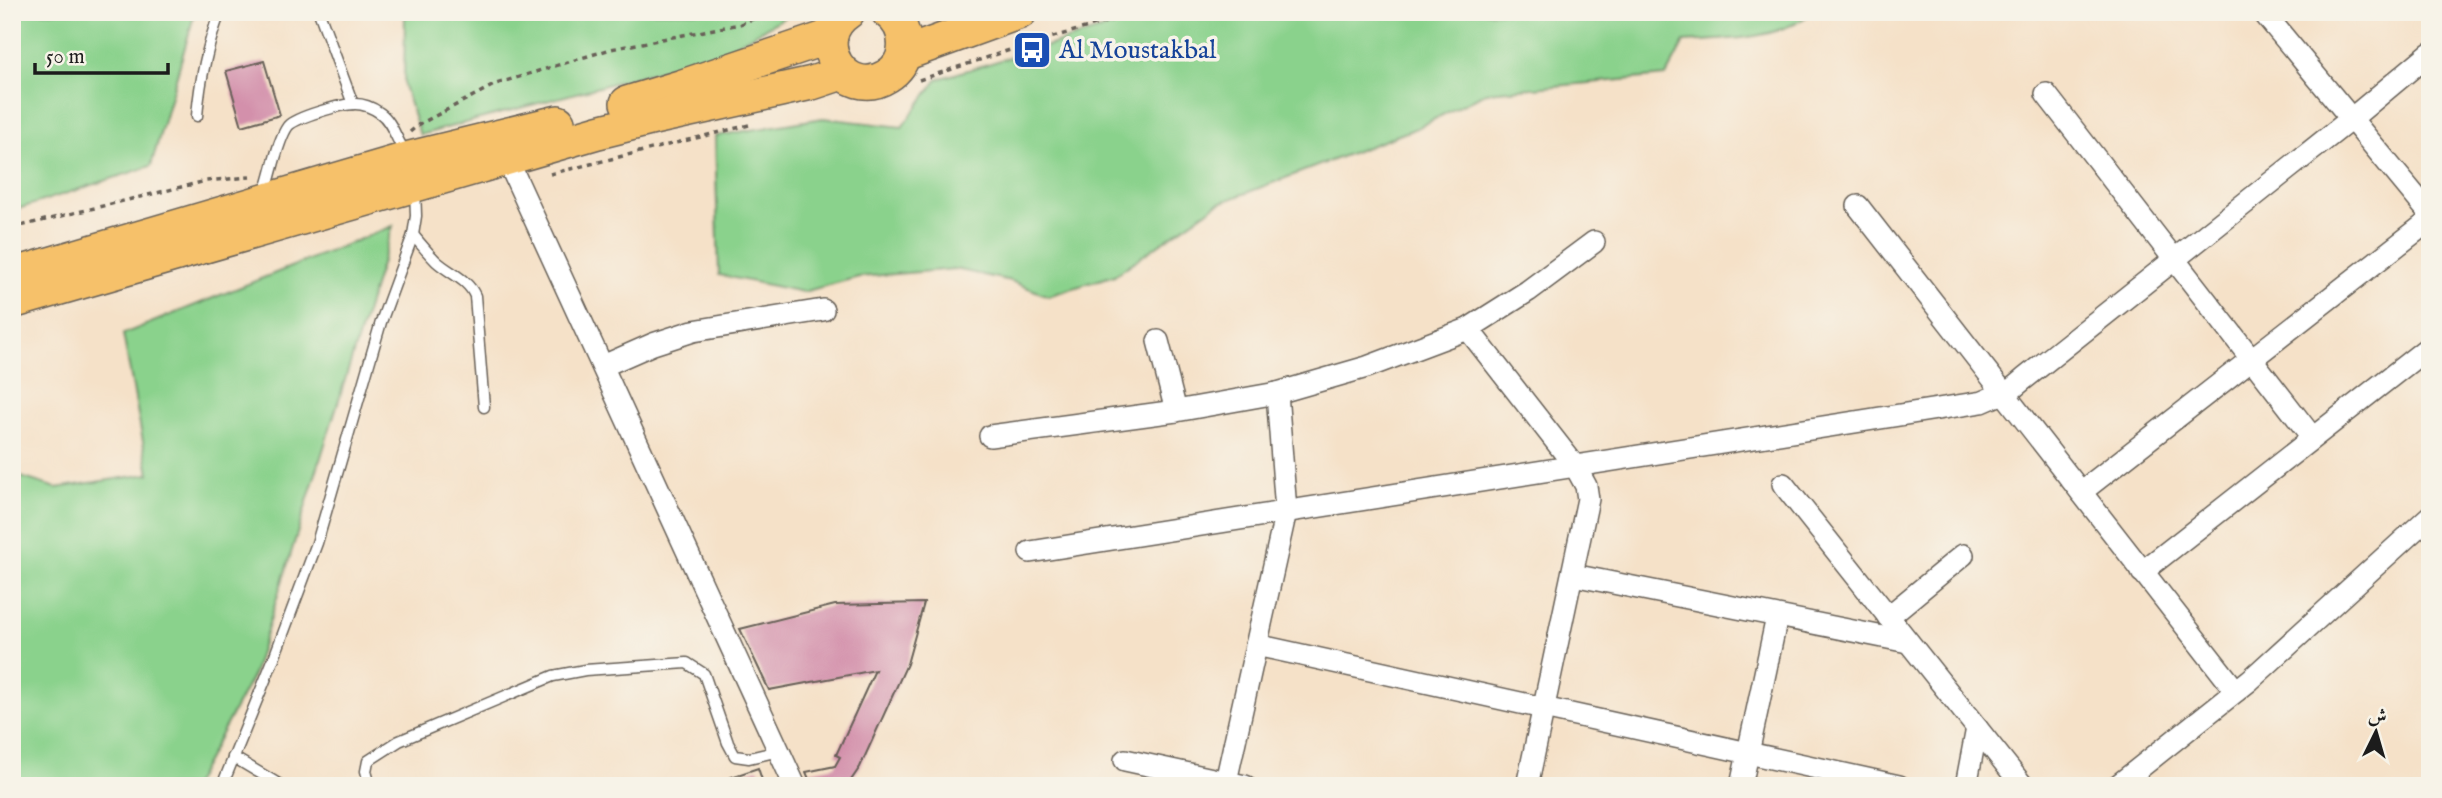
<svg xmlns="http://www.w3.org/2000/svg" width="2442" height="798" font-family="'IM FELL English',Amiri,serif">
	<style>
		.green { fill: #8ad28c; stroke: #537754; stroke-width: 2 }
		.building { fill: #d390ab }
		.lines { fill: none; stroke-linecap: round; stroke-linejoin: round }
		.service-casing { stroke: #686158; stroke-width: 13 }
		.minor-casing { stroke: #686158; stroke-width: 24 }
		.trunk-casing { stroke: #686158; stroke-width: 36 }
		.path { stroke: #686158; stroke-width: 3.5; stroke-dasharray: 5 5; stroke-linecap: butt }
		.service { stroke: #fff; stroke-width: 10 }
		.minor { stroke: #fff; stroke-width: 21 }
		.trunk { stroke: #f6c16b; stroke-width: 33 }
		.labels { text-anchor: middle; dominant-baseline: central; stroke-width: 7; stroke-linejoin: round; paint-order: stroke }
		.transit-label { font-size: 26px; fill: #164399; stroke: #f7f3e8; text-anchor: start }
	</style>
	<rect width="100%" height="100%" fill="#f7f3e8"/>
	<filter id="ink" filterUnits="userSpaceOnUse"><feTurbulence type="fractalNoise" baseFrequency=".0143" numOctaves="2"/><feDisplacementMap in="SourceGraphic" scale="14" xChannelSelector="R" yChannelSelector="G"/><feConvolveMatrix kernelMatrix="1 2 1 2 8 2 1 2 1" color-interpolation-filters="sRGB"/></filter>
	<filter id="wash" filterUnits="userSpaceOnUse"><feTurbulence type="fractalNoise" baseFrequency=".00686" numOctaves="4" result="noise"/><feDisplacementMap in="SourceGraphic" scale="28" xChannelSelector="R" yChannelSelector="G"/><feGaussianBlur stdDeviation="1.57" result="paint"/><feColorMatrix in="noise" values="0 0 0 0 0 0 0 0 0 0 0 0 0 0 0 0 0 1.4 0 .05"/><feComposite in="paint" operator="in"/></filter>
	<g filter="url(#wash)">
		<rect width="100%" height="100%" fill="#f5e1c8"/>
		<g class="green">
			<polygon points="12,12 195,12 151,166 12,211"/>
			<polygon points="405,12 794,12 717,55 420,135 404,86"/>
			<path d="M1159 12H1813C1776 41 1728 39 1684 42L1666 76 1487 92 1417 128 1217 204 1115 275 1048 296 1011 281 955 269 859 277 803 292 719 275 715 136 823 118 902 127 938 79Z"/>
			<polygon points="393,226 253,675 193,786 12,786 12,474 56,488 149,474 123,334"/>
		</g>
		<g id="blocks">
			<g class="building">
				<polygon points="264,61 280,115 242,126 226,71"/>
				<polygon points="924,603 907,664 860,767 847,786 812,786 806,772 835,766 840,757 836,755 875,670 769,690 740,629 835,605"/>
				<polygon points="758,768 764,786 708,786 708,785"/>
			</g>
		</g>
	</g>
	<g filter="url(#ink)">
		<use href="#blocks" fill-opacity="0" stroke="#686158" stroke-width="2"/>
		<g class="lines">
			<g class="service-casing">
				<g id="service">
					<polyline points="319,12 353,104"/>
					<path d="M197 116C200 80 207 46 220 12"/>
					<path d="M265 193C272 174 277 141 288 126 296 117 342 104 355 104 363 104 373 108 380 113 393 122 396 141 406 153"/>
					<path d="M413 235C420 243 428 253 436 261 449 273 468 279 475 296L484 407"/>
					<polyline points="233,757 282,786"/>
					<polyline points="222,786 274,658 317,543 381,322 413,235 416,216 415,187"/>
					<polyline points="370,786 366,771 368,761 399,741 553,676 585,670 687,663 704,674 728,743 735,756 749,758 779,751"/>
				</g>
			</g>
			<g class="minor-casing">
				<g id="minor">
					<polyline points="2263,12 2430,214"/>
					<polyline points="2046,94 2312,437"/>
					<polyline points="507,159 795,786"/>
					<polyline points="1858,206 2236,691"/>
					<polyline points="1468,329 1575,466 1586,486 1588,499 1527,786"/>
					<polyline points="1158,341 1176,411"/>
					<polyline points="603,366 653,344 693,331 823,310"/>
					<polyline points="990,436 1176,411 1277,393 1367,367 1468,329 1528,291 1594,242"/>
					<polyline points="1783,484 2023,786"/>
					<polyline points="2081,492 2430,220"/>
					<polyline points="1030,552 1982,402 2012,389 2024,379 2351,119 2430,53"/>
					<polyline points="2142,572 2430,346"/>
					<polyline points="1573,575 1908,642"/>
					<polyline points="1888,617 1963,555"/>
					<polyline points="1256,645 1899,786"/>
					<polyline points="1125,760 1245,786"/>
					<polyline points="1225,786 1286,511 1277,393"/>
					<polyline points="1741,786 1777,617"/>
					<polyline points="1966,786 1977,728"/>
					<polyline points="2117,786 2250,680 2430,516"/>
				</g>
			</g>
			<g class="trunk-casing">
				<g id="trunk">
					<path d="M848 12C806 40 846 102 887 76 897 70 903 61 904 50 906 35 900 21 888 12"/>
					<polyline points="904,54 1020,12"/>
					<polyline points="627,103 683,86 831,36"/>
					<polyline points="12,275 410,158 558,122"/>
					<polyline points="12,302 598,132 654,118 812,83 842,73"/>
				</g>
			</g>
			<g class="path">
				<polyline points="919,80 1025,45 1141,12"/>
				<polyline points="410,132 418,125 496,84 611,49 740,24 770,12"/>
				<polyline points="550,174 749,125"/>
				<polyline points="12,228 206,181 250,177"/>
			</g>
			<use href="#service" class="service"/>
			<use href="#minor" class="minor"/>
			<use href="#trunk" class="trunk"/>
		</g>
	</g>
	<defs>
		<g id="bus-square" transform="scale(2.0125)"><rect x="-9" y="-9" width="18" height="18" rx="4" fill="#1a4fb4" stroke="#f7f3e8"/><path d="M-5-6H5V4H4V6H2V4H-2V6H-4V4H-5ZM-3.5-4V0h7V-4ZM-3.5 1.2v1.5H-2V1.2ZM2 1.2v1.5H3.5V1.2Z" fill="#fff"/></g>
	</defs>
	<g fill-rule="evenodd">
		<use href="#bus-square" x="1032" y="50"/>
	</g>
	<g class="labels">
		<g class="transit-label">
			<text x="1059" y="50">Al Moustakbal</text>
		</g>
	</g>
	<rect width="2442" height="798" fill="none" stroke="#f7f3e8" stroke-width="42"/>
	<g transform="translate(2376 732) rotate(5)" stroke="#f7f3e8" stroke-width="5" paint-order="stroke">
	<path d="M0-5L12 26L0 18L-12 26Z" fill="#1c1c1c"/>
	<text y="-10" font-size="19" font-weight="bold" text-anchor="middle" fill="#1c1c1c">ش</text>
	</g>
	<path d="M35 63v10h133v-10" fill="none" stroke="#1c1c1c" stroke-width="3.5"/>
	<text x="46" y="63" font-size="21" fill="#1c1c1c" stroke="#f7f3e8" stroke-width="5" paint-order="stroke">50 m</text>
</svg>
